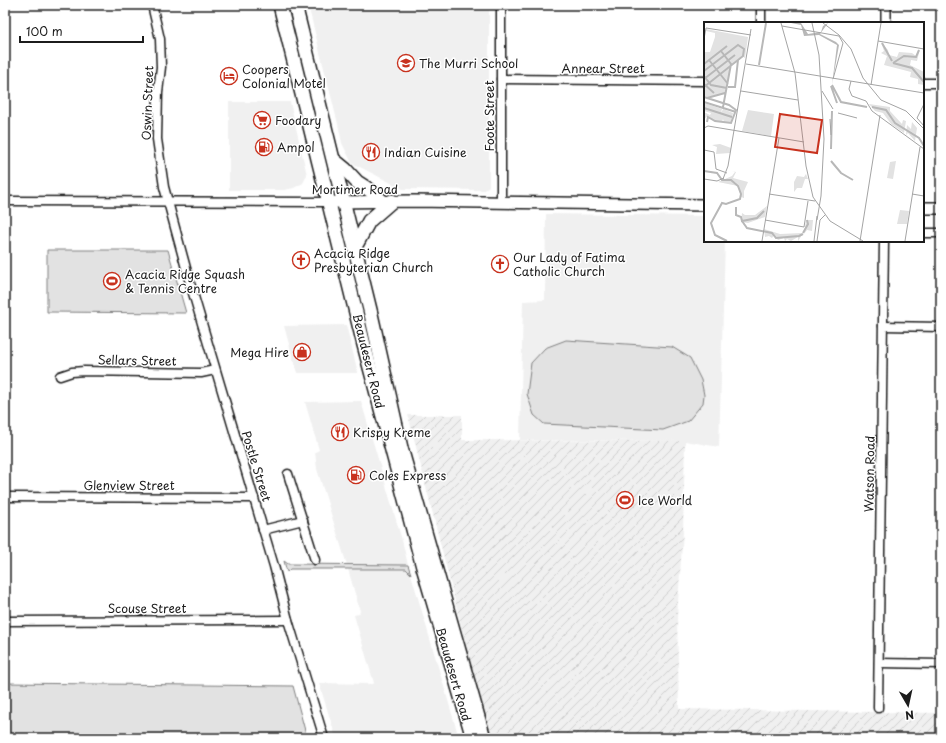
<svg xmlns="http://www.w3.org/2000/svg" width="946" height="743" font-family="'Playpen Sans',sans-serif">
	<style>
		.built { fill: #f0f0f0 }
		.industrial { fill: url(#industrial-furrows) }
		.grass { fill: #e2e2e2; stroke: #7f7f7f }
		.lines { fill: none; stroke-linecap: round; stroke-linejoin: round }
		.minor-casing { stroke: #1c1c1c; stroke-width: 11 }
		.tertiary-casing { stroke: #1c1c1c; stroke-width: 12 }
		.secondary-casing { stroke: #1c1c1c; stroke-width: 14 }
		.trunk-casing { stroke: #1c1c1c; stroke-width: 16 }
		.minor { stroke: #fff; stroke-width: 8 }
		.tertiary { stroke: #fff; stroke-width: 9 }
		.secondary { stroke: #fff; stroke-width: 11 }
		.trunk { stroke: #fff; stroke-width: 13 }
		.labels { text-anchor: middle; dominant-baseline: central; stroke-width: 3; stroke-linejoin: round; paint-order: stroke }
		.poi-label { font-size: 12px; fill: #1c1c1c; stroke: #fff; text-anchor: start }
		.street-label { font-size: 12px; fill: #1c1c1c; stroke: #fff }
		.inset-river { fill: none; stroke: #b8b8b8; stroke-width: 2 }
		.inset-road { fill: none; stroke: #a4a4a4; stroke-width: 1 }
		.view { fill: #c8321e; fill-opacity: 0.15; stroke: #c8321e; stroke-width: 2 }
		.inset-edge { fill: none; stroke: #1c1c1c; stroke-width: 2 }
	</style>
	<defs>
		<pattern id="industrial-furrows" width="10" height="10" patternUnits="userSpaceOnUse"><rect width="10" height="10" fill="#f0f0f0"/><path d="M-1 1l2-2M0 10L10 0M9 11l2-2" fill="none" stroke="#cdcdcd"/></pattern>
	</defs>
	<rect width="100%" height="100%" fill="#fff"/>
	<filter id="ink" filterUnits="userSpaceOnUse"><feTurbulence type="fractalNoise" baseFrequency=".025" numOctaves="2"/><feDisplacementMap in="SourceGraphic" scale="8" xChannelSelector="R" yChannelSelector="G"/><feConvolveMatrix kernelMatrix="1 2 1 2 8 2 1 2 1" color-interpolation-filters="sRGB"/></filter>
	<g filter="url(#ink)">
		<g class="built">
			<polygon points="308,5 489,5 489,186 484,190 403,189 352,163 342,143 338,124"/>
			<polygon points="229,102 290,102 307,175 303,183 294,188 284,190 229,190"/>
			<polygon points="546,214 705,216 705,241 725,241 719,447 685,441 520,440 523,301 545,300"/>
			<polygon points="346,325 358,373 297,373 284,326"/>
			<polygon points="361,401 402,540 408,565 347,565 317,469 315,452 319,450 305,402"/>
			<polygon points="348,569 406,569 411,574 459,738 336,738 319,683 373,684 374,683 354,615 359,614 360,611"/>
		</g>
		<polygon class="industrial" points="408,415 462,415 462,440 685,441 683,532 677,616 679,709 941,713 941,738 492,738 482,709"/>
		<g class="grass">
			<polygon points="47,250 168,250 186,313 47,312"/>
			<polygon points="566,340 672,347 690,358 701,380 704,395 703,403 688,421 663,430 544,424 534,415 527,394 531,363 545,348"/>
			<polygon points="284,561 288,564 408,565 411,574 406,569 290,569 287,572"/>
			<polygon points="5,683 293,686 307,738 5,738"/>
		</g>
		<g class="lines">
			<g class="minor-casing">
				<g id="minor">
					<polyline points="152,5 160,39 161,67 158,92 157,139 164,187 190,283 274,566 288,620 324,738"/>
					<polyline points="761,23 761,5"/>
					<polyline points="501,79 705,81"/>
					<polyline points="923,83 941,83"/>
					<polyline points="5,201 329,202"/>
					<polyline points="501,203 501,5"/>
					<polyline points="923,233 941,233"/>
					<polyline points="883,326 941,327"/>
					<polyline points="60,376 72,372 84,371 201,373 215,370"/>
					<polyline points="288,474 315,560"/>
					<polyline points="5,497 254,498"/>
					<polyline points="263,530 303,520"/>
					<polyline points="5,621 288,620"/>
					<polyline points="879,663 941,664"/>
					<polyline points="878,708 884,241"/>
				</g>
			</g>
			<g class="tertiary-casing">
				<polyline id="tertiary" points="886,23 886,5"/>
			</g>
			<g class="secondary-casing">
				<g id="secondary">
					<polyline points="336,202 414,201 705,205"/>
					<polyline points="923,208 941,208"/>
				</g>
			</g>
			<g class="trunk-casing">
				<g id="trunk">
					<polyline points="280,5 364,345 423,567 473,738"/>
					<polyline points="295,5 371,314 401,448 484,738"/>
					<polyline points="334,160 345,169 357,182 371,191 382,201"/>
					<polyline points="355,247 369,221 392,201"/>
				</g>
			</g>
			<use href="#minor" class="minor"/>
			<use href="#tertiary" class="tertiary"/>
			<use href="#secondary" class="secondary"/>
			<use href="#trunk" class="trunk"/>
		</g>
	</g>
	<defs>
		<g id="school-ring" transform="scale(0.9)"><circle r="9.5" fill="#fff" stroke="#c8321e" stroke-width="1.5"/><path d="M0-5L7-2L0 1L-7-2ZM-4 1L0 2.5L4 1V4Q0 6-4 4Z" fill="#c8321e"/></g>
		<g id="hotel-ring" transform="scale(0.9)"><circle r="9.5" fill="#fff" stroke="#c8321e" stroke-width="1.5"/><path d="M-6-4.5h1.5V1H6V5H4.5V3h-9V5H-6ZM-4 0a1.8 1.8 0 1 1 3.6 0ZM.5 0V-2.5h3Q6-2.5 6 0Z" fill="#c8321e"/></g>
		<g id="supermarket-ring" transform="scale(0.9)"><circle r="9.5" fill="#fff" stroke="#c8321e" stroke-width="1.5"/><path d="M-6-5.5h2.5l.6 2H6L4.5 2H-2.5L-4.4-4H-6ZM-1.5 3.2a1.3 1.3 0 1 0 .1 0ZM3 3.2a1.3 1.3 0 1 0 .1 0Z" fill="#c8321e"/></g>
		<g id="fuel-ring" transform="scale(0.9)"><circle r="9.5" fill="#fff" stroke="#c8321e" stroke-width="1.5"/><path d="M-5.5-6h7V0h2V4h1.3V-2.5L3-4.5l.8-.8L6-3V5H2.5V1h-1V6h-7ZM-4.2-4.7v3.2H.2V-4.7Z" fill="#c8321e"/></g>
		<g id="restaurant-ring" transform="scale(0.9)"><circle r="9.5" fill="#fff" stroke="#c8321e" stroke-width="1.5"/><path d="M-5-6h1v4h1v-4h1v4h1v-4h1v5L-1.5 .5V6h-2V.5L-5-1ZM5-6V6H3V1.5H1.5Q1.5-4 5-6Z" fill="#c8321e"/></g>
		<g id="church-ring" transform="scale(0.9)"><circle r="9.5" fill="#fff" stroke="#c8321e" stroke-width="1.5"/><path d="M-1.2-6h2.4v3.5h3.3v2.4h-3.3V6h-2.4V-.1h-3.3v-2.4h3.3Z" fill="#c8321e"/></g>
		<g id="stadium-ring" transform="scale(0.9)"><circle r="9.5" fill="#fff" stroke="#c8321e" stroke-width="1.5"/><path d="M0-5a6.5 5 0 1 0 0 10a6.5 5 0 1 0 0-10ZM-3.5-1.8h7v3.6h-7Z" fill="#c8321e"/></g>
		<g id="shop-ring" transform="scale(0.9)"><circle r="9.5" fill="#fff" stroke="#c8321e" stroke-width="1.5"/><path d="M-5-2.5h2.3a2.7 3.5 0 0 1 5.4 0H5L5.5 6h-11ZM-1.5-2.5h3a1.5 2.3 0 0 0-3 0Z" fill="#c8321e"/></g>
	</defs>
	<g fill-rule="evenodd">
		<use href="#school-ring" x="406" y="63"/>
		<use href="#hotel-ring" x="229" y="76"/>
		<use href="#supermarket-ring" x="262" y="120"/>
		<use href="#fuel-ring" x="264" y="147"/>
		<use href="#restaurant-ring" x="371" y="152"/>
		<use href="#church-ring" x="301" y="260"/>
		<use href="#church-ring" x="500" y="264"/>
		<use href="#stadium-ring" x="112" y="281"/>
		<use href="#shop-ring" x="302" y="352"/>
		<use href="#restaurant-ring" x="340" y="432"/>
		<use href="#fuel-ring" x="356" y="475"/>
		<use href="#stadium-ring" x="625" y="500"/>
	</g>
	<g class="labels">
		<g class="poi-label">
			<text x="419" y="63">The Murri School</text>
			<text x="242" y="69">Coopers<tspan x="242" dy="14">Colonial Motel</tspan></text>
			<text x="275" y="120">Foodary</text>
			<text x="277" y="147">Ampol</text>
			<text x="384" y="152">Indian Cuisine</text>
			<text x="314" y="253">Acacia Ridge<tspan x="314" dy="14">Presbyterian Church</tspan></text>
			<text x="513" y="257">Our Lady of Fatima<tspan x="513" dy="14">Catholic Church</tspan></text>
			<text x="125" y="274">Acacia Ridge Squash<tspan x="125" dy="14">&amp; Tennis Centre</tspan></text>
			<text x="289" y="352" text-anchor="end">Mega Hire</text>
			<text x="353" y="432">Krispy Kreme</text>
			<text x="369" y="475">Coles Express</text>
			<text x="638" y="500">Ice World</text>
		</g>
		<g class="street-label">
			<text x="603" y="68">Annear Street</text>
			<text transform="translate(147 103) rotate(-88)">Oswin Street</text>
			<text transform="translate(489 116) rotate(-90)">Foote Street</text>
			<text x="355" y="189">Mortimer Road</text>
			<text transform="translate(137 360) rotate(1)">Sellars Street</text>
			<text transform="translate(369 361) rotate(76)">Beaudesert Road</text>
			<text transform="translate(257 466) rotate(73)">Postle Street</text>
			<text transform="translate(869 474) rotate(-89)">Watson Road</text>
			<text x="129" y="485">Glenview Street</text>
			<text x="147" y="608">Scouse Street</text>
			<text transform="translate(454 674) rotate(74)">Beaudesert Road</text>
		</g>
	</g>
	<g transform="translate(704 22)">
		<rect width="220" height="220" fill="#fff"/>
		<path d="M2 7 44 15 41 36 38 34 27 43 22 71 4 75 0 74V30H6L11 15V11L2 9ZM0 81 18 87 17 91 19 87 29 91 27 101 20 100 19 97 18 100 11 99 4 94 0 97V90L6 93 7 91 0 89Z" fill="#e2e2e2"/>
		<path d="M196 188 205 189 203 202H193ZM60 207 76 212 98 211V213L94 219V215L87 219 83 217 81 219 80 216 74 218 70 213 68 216 65 214 61 215Z" fill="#e2e2e2"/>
		<path d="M177 20 184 28 185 33 193 35 195 30 208 31 212 34 216 27 213 39 207 38 206 43 220 50V63L214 62V57L206 55 207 50 180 43 183 34 177 31 180 29ZM165 82 186 85V89L198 102 199 98 202 99 200 111 187 102 179 91 171 89ZM44 88 70 92 67 114 38 109ZM208 100 213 106 211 119 204 111 202 113 203 103 207 107ZM16 122 27 126 26 131 12 132 13 125 8 123ZM192 139 189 157 183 156 186 140ZM28 149 32 150 29 156 44 160 40 169V176L37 175 34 164 14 160 28 154 31 150ZM102 152 104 157H101L98 166H93L90 170V160L93 154 100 155ZM63 184 61 195 44 201 37 200 38 191 41 193H51ZM102 198H109L108 209 103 208 100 212Z" fill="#e2e2e2"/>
		<path d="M87 1H97L104 12 117 10 119 4 124 1 116 12 132 20 135 23 128 63 133 23 115 13 100 14 97 3Z" fill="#b8b8b8"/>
		<path class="inset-river" d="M178 21 188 39M17 29 27 42 19 85M5 38 24 62M189 41 208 46 220 60M189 41 200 34 212 35 215 28M0 42 23 24M55 43 62 1M0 49 34 23 40 27 39 34 0 65M0 54 7 63 23 66M0 57 31 33M0 62 10 71M128 63 137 80 163 85M127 64 133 81M24 65H31L34 38M0 75 25 83 32 88 27 101 11 99 4 95 3 100M3 76 21 71M0 80 32 90M168 85 182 88 191 101 215 116 220 124M0 86 28 95M127 127 128 89M127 139 137 151 149 158M0 149 13 151 18 158H27L34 164 37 172 36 177 22 182 18 181 7 201 11 213 23 219M32 185V193L37 195 38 199 53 196 60 189M38 199 43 206 68 211 72 216 95 214 99 212M99 211 104 202 103 198"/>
		<path class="inset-road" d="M77 1 91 51 102 144 109 175 126 199 159 219M108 1 115 33 120 117 117 174 113 198M119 1 135 13 147 27 159 56 177 78 202 89 220 107M78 4 135 14 139 21 129 57M0 17 2 6 47 13M174 19 220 27M42 42 220 71M147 59 145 67 148 74 162 79 168 89 220 127M167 63 177 1M37 69 94 78M118 69 129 87M220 82 213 96 220 104M134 91 153 96M126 97 127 113M0 106 4 104 100 120M0 128 10 130 12 147 23 151M0 157 13 159 20 156M19 157 24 144 47 7M65 172 111 179M208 172 220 174M61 198 100 205 104 179M58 219 75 116M110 219 113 194M113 219 116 198 121 193M156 219 176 93M201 219 216 125"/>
		<path class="view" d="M76 92 118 98 113 131 71 125Z"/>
		<rect width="220" height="220" class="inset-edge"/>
	</g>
	<rect width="946" height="743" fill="none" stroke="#fff" stroke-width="20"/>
	<rect x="10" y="10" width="926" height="723" fill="none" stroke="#1c1c1c" stroke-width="1.5" filter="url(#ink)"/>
	<g transform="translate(908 705) rotate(171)" stroke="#ffffff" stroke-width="3" paint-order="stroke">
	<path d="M0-3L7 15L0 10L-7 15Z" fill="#1c1c1c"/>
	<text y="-6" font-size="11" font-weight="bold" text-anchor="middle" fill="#1c1c1c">N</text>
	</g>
	<path d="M20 36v6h123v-6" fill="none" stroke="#1c1c1c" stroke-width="2"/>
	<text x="26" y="36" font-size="12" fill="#1c1c1c" stroke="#ffffff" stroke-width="3" paint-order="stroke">100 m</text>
</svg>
